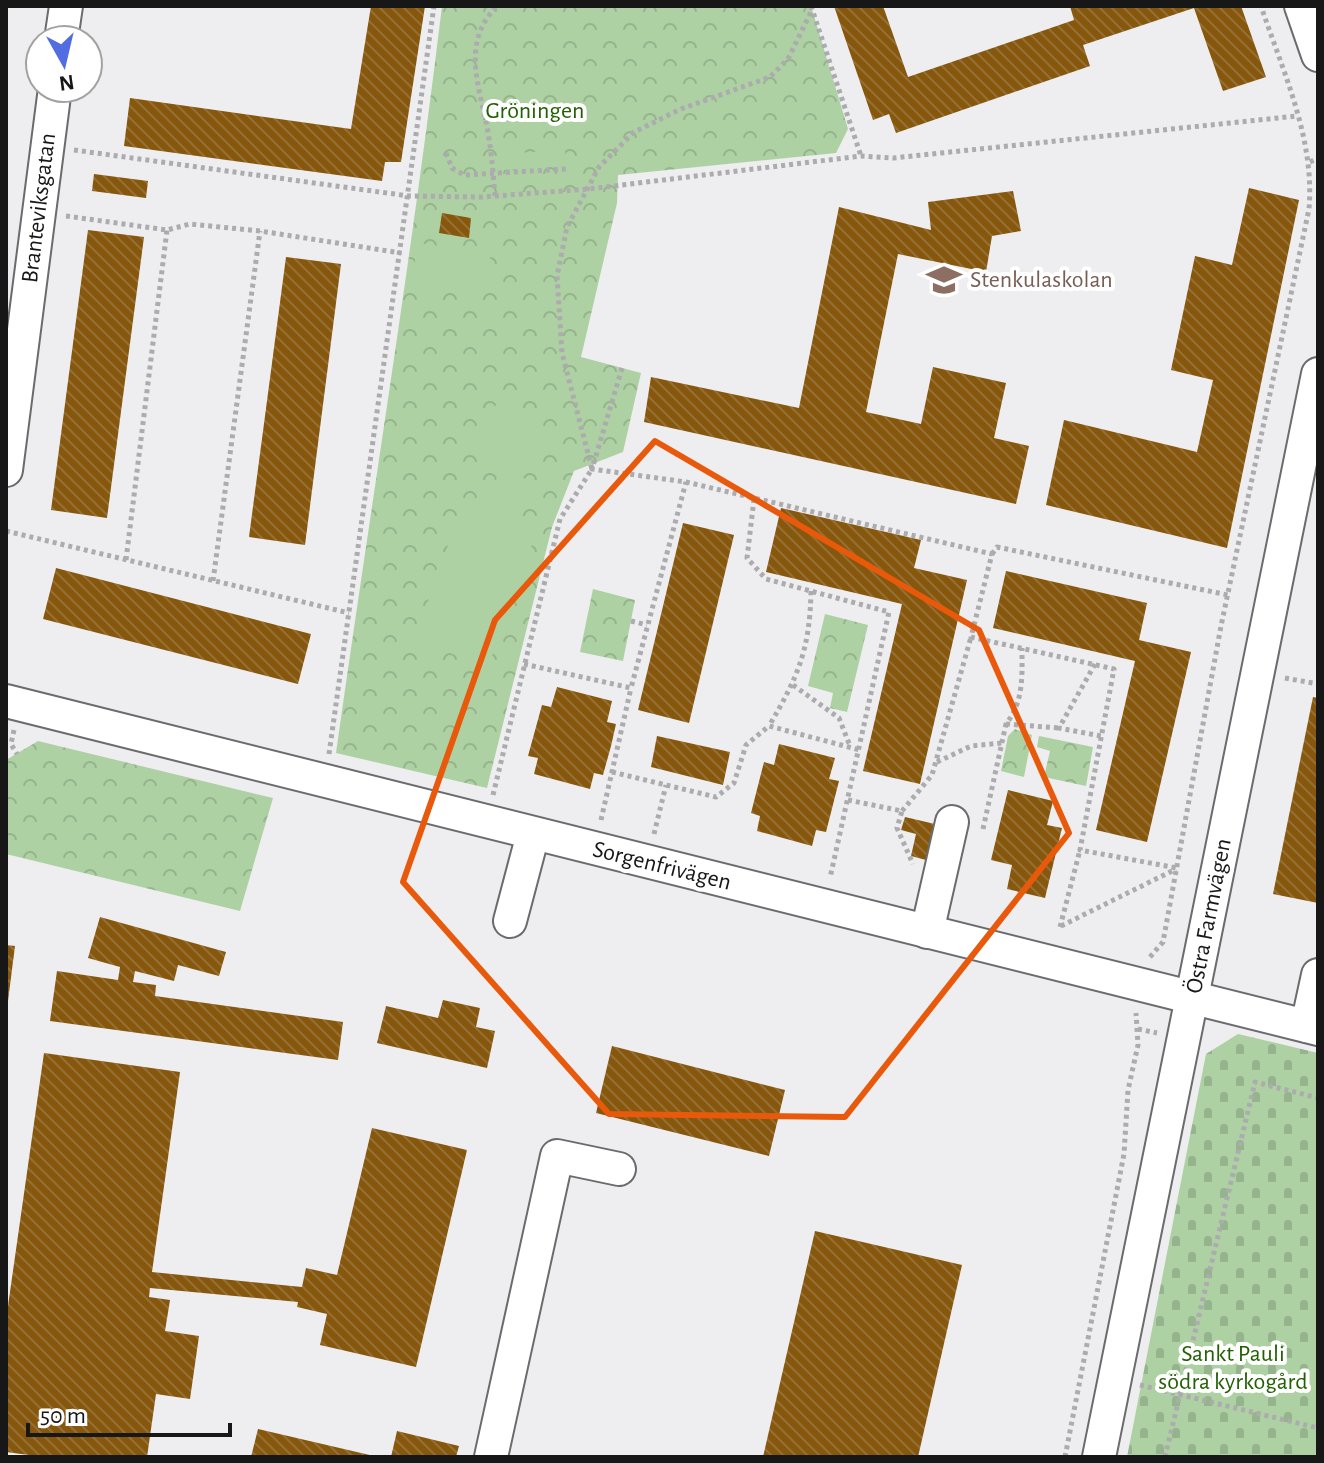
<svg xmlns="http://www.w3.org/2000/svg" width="1324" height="1463" font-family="'Alegreya Sans',sans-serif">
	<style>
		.cemetery { fill: url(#cemetery-stones) }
		.park { fill: url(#park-crowns) }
		.pitch { fill: #aed1a3 }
		.building { fill: url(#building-back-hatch) }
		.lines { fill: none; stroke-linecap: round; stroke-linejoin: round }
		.minor-casing { stroke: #6b6a6c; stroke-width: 36 }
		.path { stroke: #acabae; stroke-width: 5; stroke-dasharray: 4 4; stroke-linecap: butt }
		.minor { stroke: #fff; stroke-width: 32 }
		.marked { fill: none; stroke: #e8590c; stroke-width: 6; stroke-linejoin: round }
		.labels { text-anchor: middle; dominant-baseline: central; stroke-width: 8; stroke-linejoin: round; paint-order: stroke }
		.park-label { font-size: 24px; fill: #236003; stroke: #fff }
		.street-label { font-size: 24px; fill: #171718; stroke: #fff }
		.education-label { font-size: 24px; fill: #785e54; stroke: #fff; text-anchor: start }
	</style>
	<defs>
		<pattern id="cemetery-stones" width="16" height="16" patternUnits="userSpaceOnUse" patternTransform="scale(2)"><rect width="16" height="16" fill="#aed1a3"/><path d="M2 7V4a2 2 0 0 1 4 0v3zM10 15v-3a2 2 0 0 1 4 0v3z" fill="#95b38c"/></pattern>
		<pattern id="park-crowns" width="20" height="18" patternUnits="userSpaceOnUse" patternTransform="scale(2)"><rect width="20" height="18" fill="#aed1a3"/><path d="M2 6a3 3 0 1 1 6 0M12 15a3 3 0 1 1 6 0" fill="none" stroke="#95b38c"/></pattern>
		<pattern id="building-back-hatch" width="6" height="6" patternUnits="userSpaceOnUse" patternTransform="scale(2)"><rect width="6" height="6" fill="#87570c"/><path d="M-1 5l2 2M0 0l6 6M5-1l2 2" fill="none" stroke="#947038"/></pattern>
	</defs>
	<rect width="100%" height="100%" fill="#eeedf0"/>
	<polygon class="cemetery" points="1238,1034 1318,1053 1318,1457 1127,1457 1206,1054"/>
	<g class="park">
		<path d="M442 6H811L848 129 836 153 618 175 617 203 581 357 641 373 623 452 574 471 552 527 487 788 336 753C371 504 412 256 442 6Z"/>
		<polygon points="593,589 635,600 623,661 580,652"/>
		<polygon points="825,614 868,625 847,712 830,708 833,693 808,686"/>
		<polygon points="1015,729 1032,735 1024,777 1001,771 1008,736"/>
		<polygon points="1039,736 1093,747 1086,786 1044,777 1050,751 1037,747"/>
		<polygon points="38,741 273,798 240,911 6,854 6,760"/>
	</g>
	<g class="pitch">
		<polygon points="565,150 566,166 504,170 502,154"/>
		<polygon points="418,243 491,253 485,291 412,280"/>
		<path d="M504 403C528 412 543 429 539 456 514 494 462 443 483 410Z"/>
		<polygon points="500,470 532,481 521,515 487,503"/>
		<polygon points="465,498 539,525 488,667 414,640"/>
	</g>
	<g class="building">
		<polygon points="371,6 425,6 401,162 385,162 382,181 124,146 130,98 351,129"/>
		<polygon points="834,6 883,6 908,77 1074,20 1070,6 1241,6 1266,77 1223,91 1194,8 1083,45 1090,66 896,133 889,114 873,120"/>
		<polygon points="94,174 148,181 146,198 92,191"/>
		<polygon points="1249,188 1299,200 1227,548 1046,505 1064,420 1197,452 1213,380 1171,370 1195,256 1232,265"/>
		<polygon points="1013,191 1021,231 992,236 986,272 898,254 866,412 921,424 933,367 1006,383 994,438 1029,446 1016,504 644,422 651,377 799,408 839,207 931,230 928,202"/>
		<polygon points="442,213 471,218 469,238 439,233"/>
		<polygon points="88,230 144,237 107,518 51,510"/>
		<polygon points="286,257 341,264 305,545 249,537"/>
		<polygon points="781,508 921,540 914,568 967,580 920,784 863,771 902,604 766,572"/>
		<polygon points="683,523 734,535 689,723 638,710"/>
		<polygon points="56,568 311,634 298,684 43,619"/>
		<polygon points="1006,571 1147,603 1139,640 1191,652 1147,842 1096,830 1135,661 993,628"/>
		<polygon points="557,687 612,701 607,722 616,724 611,746 603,775 594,773 590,789 534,774 538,758 528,756 542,705 551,707"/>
		<polygon points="1313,697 1318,698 1318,903 1273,894"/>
		<polygon points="657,736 730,752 723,785 651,767"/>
		<polygon points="779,744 835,758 829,779 839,781 826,832 816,830 812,846 757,831 760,816 751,813 764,762 774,765"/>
		<polygon points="1008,790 1053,801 1047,825 1062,828 1045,898 1007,889 1012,865 991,860"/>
		<polygon points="905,817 935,824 926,860 911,856 916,834 901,830"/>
		<polygon points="100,917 226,952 219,976 178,965 174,981 135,971 133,982 156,985 155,996 343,1022 338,1060 50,1021 57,971 118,980 120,967 88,958"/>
		<polygon points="6,945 15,946 8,1001 6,1001"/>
		<polygon points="443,1000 480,1008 476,1027 495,1031 487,1068 377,1043 386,1006 438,1018"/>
		<polygon points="612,1046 785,1090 769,1156 596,1113"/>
		<polygon points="44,1053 180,1072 152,1272 302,1287 306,1268 337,1275 372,1128 467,1150 416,1367 320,1345 327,1314 297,1307 298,1302 150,1288 149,1297 170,1300 165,1331 199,1336 190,1399 156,1394 147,1457 44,1457 6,1452 6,1320"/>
		<polygon points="815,1231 962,1265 918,1457 763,1457"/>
		<polygon points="258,1429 374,1456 374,1457 251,1457"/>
		<polygon points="397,1431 459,1446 456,1457 391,1457"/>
	</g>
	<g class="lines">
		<g class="minor-casing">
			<g id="minor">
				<polyline points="1301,6 1318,55"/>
				<polyline points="61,40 66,6"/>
				<polyline points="6,470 55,88"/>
				<polyline points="6,701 1318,1029"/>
				<polyline points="510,921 533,834"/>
				<polyline points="927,932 952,822"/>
				<polyline points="1307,1026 1318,975"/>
				<polyline points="491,1457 557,1156 619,1169"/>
				<polyline points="1099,1457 1318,374"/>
			</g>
		</g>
		<g class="path">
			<polyline points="811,6 861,156"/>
			<polyline points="74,150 409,196 482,197 589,189 861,156 893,158 1297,116"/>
			<polyline points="446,153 452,168 464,175 566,169"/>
			<polyline points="1310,162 1318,158"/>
			<path d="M495 196C493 171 491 146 486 122 477 80 463 40 497 6"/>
			<polyline points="66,216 167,230 190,224 260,231 401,253"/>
			<polyline points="622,368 592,469 686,482 992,554 971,637 1114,669 1080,850 1177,868"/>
			<polyline points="754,499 747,558 766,579 889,612 830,878"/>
			<polyline points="6,531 349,613"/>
			<polyline points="992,554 997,547 1228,595"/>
			<polyline points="126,560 167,230"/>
			<polyline points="213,581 260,231"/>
			<path d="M811 591C810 649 798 677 769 726L860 750"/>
			<polyline points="631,621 647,625"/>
			<polyline points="524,664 631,688 686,482"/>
			<polyline points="1095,664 1059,728 1101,736"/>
			<polyline points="1285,678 1318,684"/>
			<polyline points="793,685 839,718 850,746"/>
			<polyline points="1006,724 1059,728"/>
			<polyline points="14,730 11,744 17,754"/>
			<polyline points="329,754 434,6"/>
			<polyline points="937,762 971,746 1002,743"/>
			<polyline points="612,772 716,797 734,783 746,745 769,726"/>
			<polyline points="493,795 560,519 592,469 562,353 557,276 567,227 599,167 634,132 681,109 770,77 788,59 812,10"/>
			<polyline points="848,800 902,811 897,828 913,864"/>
			<polyline points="902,811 932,775 971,637"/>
			<polyline points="601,820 631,688"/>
			<path d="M983 829 1006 724C1024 701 1022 676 1022 648"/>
			<polyline points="654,834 666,785"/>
			<polyline points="1061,926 1176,869"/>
			<polyline points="1060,927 1080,850"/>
			<path d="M1150 957 1163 942 1221 626 1309 209C1315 139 1283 72 1261 6"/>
			<polyline points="1138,1029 1157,1033"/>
			<polyline points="1140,1385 1318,1428"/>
			<polyline points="1065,1457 1124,1154 1128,1090 1138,1045 1136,1013"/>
			<polyline points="1165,1457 1255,1082 1318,1098"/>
		</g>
		<use href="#minor" class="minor"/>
	</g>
	<path class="marked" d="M655 441 979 630 1069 833 845 1117 609 1114 403 882 495 620Z"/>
	<defs>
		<g id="school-bare" transform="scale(2.76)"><path d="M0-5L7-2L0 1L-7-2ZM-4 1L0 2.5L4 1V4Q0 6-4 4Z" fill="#8d6e63" stroke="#fff" stroke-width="2.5" paint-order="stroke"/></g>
	</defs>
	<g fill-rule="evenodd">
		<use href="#school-bare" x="944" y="280"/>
	</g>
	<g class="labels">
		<g class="park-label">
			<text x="535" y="111">Gröningen</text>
			<text x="1233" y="1354">Sankt Pauli<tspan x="1233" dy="28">södra kyrkogård</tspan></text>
		</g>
		<g class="street-label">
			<text transform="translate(39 208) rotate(-83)">Branteviksgatan</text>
			<text transform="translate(662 866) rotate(14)">Sorgenfrivägen</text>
			<text transform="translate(1209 916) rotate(-79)">Östra Farmvägen</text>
		</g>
		<g class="education-label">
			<text x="970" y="280">Stenkulaskolan</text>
		</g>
	</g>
	<rect width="1324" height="1463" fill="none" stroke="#171718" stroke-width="16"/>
	<g transform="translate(64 64) rotate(172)"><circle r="38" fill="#ffffff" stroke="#a2a2a3" stroke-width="2"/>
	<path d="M0-6L14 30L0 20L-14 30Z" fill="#526de2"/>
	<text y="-12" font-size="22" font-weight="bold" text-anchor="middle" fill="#171718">N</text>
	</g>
	<path d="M28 1423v12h202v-12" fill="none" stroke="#171718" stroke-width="4"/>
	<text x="40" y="1423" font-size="24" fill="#171718" stroke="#ffffff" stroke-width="6" paint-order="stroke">50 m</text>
</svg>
